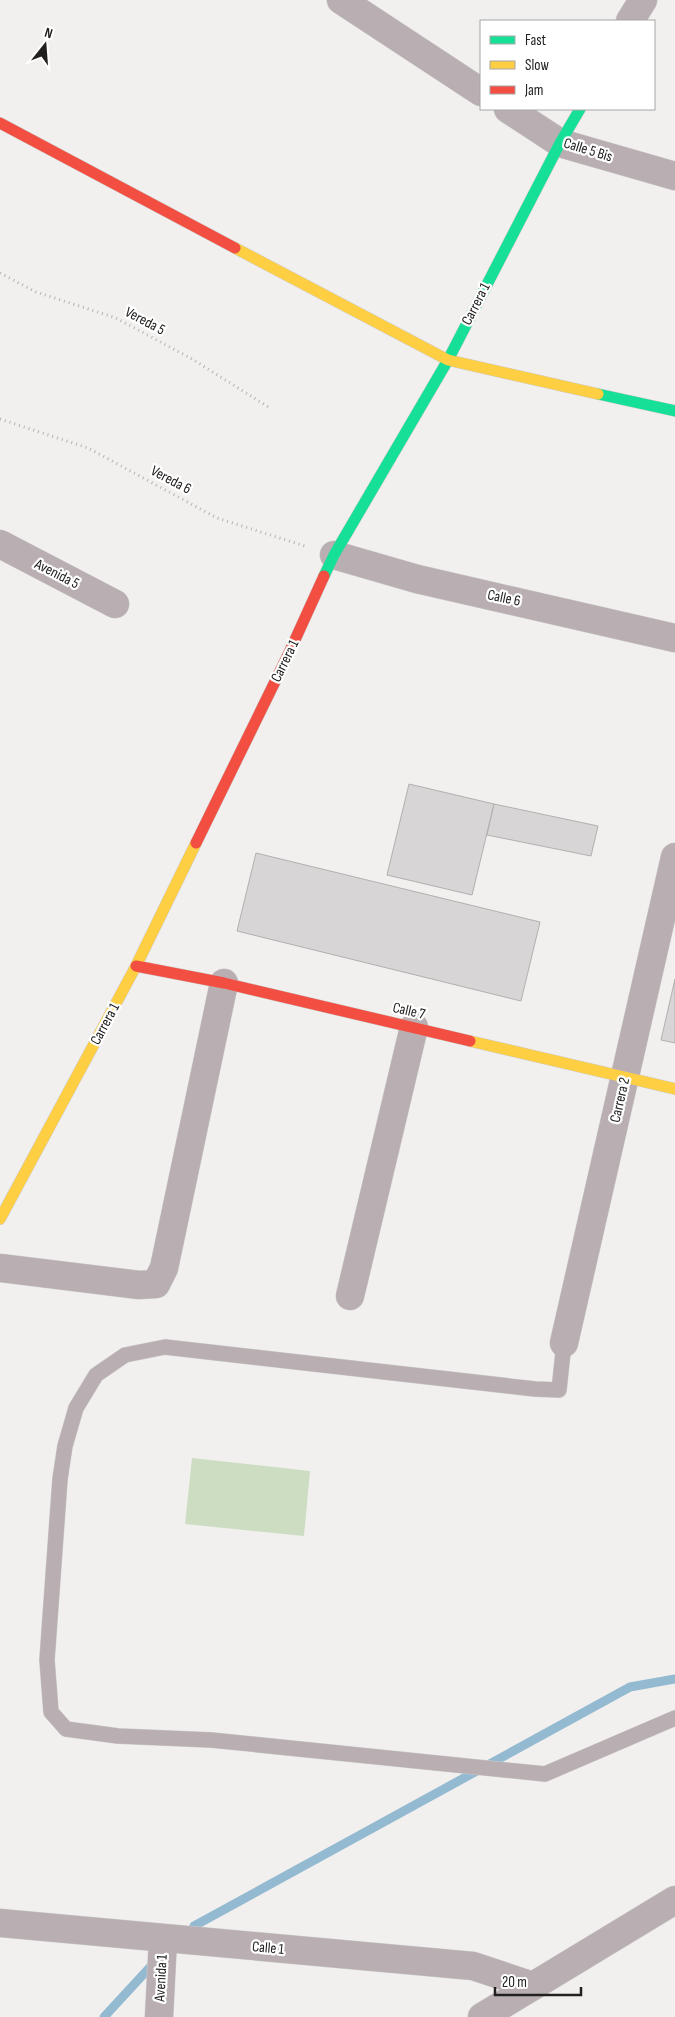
<svg xmlns="http://www.w3.org/2000/svg" width="675" height="2017" font-family="'Sofia Sans Condensed',sans-serif">
	<style>
		.green { fill: #ccddc2 }
		.lines { fill: none; stroke-linecap: round; stroke-linejoin: round }
		.stream { stroke: #94bad2; stroke-width: 9 }
		.building { fill: #d7d5d5; stroke: #b2b0af }
		.lane-casing { stroke: #cccbca; stroke-width: 16 }
		.street-casing { stroke: #cccbca; stroke-width: 29 }
		.fast-casing { stroke: #cccbca; stroke-width: 12 }
		.slow-casing { stroke: #cccbca; stroke-width: 12 }
		.jam-casing { stroke: #cccbca; stroke-width: 12 }
		.path { stroke: #b8b2b2; stroke-width: 3; stroke-dasharray: 1 4; stroke-linecap: butt }
		.lane { stroke: #b9afb2; stroke-width: 15 }
		.street { stroke: #b9afb2; stroke-width: 28 }
		.fast { stroke: #16e098; stroke-width: 11 }
		.slow { stroke: #ffcf43; stroke-width: 11 }
		.jam { stroke: #f24e42; stroke-width: 11 }
		.labels { text-anchor: middle; dominant-baseline: central; stroke-width: 4.5; stroke-linejoin: round; paint-order: stroke }
		.street-label { font-size: 15px; fill: #22211f; stroke: #fff }
	</style>
	<rect width="100%" height="100%" fill="#f2f0ee"/>
	<polygon class="green" points="192,1458 310,1471 304,1536 185,1524"/>
	<g class="lines">
		<g class="stream">
			<polyline points="194,1926 630,1687 675,1679"/>
			<polyline points="104,2017 152,1965"/>
		</g>
	</g>
	<g class="building">
		<polygon points="409,784 494,804 472,895 387,875"/>
		<polygon points="494,804 598,826 591,856 487,835"/>
		<polygon points="256,853 540,922 521,1001 237,931"/>
		<polygon points="675,979 675,1043 661,1040"/>
	</g>
	<g class="lines">
		<g class="lane-casing">
			<polyline id="lane" points="564,1343 559,1390 535,1389 165,1347 125,1355 96,1375 76,1408 65,1446 60,1479 47,1660 51,1712 66,1729 118,1736 211,1740 545,1774 675,1718"/>
		</g>
		<g class="street-casing">
			<g id="street">
				<polyline points="341,0 481,92"/>
				<polyline points="630,21 643,0"/>
				<polyline points="508,109 560,143 675,176"/>
				<polyline points="0,544 115,604"/>
				<polyline points="334,555 417,579 675,638"/>
				<polyline points="0,1268 139,1285 156,1284 164,1268 224,983"/>
				<polyline points="350,1296 414,1027"/>
				<polyline points="564,1343 675,857"/>
				<polyline points="0,1923 473,1966 533,1986"/>
				<polyline points="159,2017 163,1939"/>
				<polyline points="482,2017 675,1900"/>
			</g>
		</g>
		<g class="fast-casing">
			<g id="fast">
				<polyline points="598,394 675,411"/>
				<polyline points="324,576 334,555 448,360 560,143 580,109"/>
			</g>
		</g>
		<g class="slow-casing">
			<g id="slow">
				<polyline points="235,248 448,360 598,394"/>
				<polyline points="470,1041 675,1089"/>
				<polyline points="0,1219 136,966 196,843"/>
			</g>
		</g>
		<g class="jam-casing">
			<g id="jam">
				<polyline points="0,123 235,248"/>
				<polyline points="196,843 289,653 324,576"/>
				<polyline points="136,966 224,983 470,1041"/>
			</g>
		</g>
		<g class="path">
			<polyline points="0,273 36,292 116,318 192,359 270,408"/>
			<polyline points="0,419 88,448 217,518 308,547"/>
		</g>
		<use href="#lane" class="lane"/>
		<use href="#street" class="street"/>
		<use href="#fast" class="fast"/>
		<use href="#slow" class="slow"/>
		<use href="#jam" class="jam"/>
	</g>
	<g class="labels">
		<g class="street-label">
			<text transform="translate(588 150) rotate(17)">Calle 5 Bis</text>
			<text transform="translate(476 304) rotate(-63)">Carrera 1</text>
			<text transform="translate(145 321) rotate(28)">Vereda 5</text>
			<text transform="translate(171 480) rotate(28)">Vereda 6</text>
			<text transform="translate(57 574) rotate(27)">Avenida 5</text>
			<text transform="translate(504 598) rotate(12)">Calle 6</text>
			<text transform="translate(285 661) rotate(-64)">Carrera 1</text>
			<text transform="translate(409 1011) rotate(13)">Calle 7</text>
			<text transform="translate(105 1024) rotate(-62)">Carrera 1</text>
			<text transform="translate(620 1100) rotate(-77)">Carrera 2</text>
			<text transform="translate(268 1948) rotate(5)">Calle 1</text>
			<text transform="translate(161 1978) rotate(-87)">Avenida 1</text>
		</g>
	</g>
	<rect x="480" y="20" width="175" height="90" fill="#ffffff" stroke="#a7a6a5"/>
	<rect x="490" y="36" width="25" height="8" fill="#16e098" stroke="#a7a6a5"/>
	<text x="525" y="45" font-size="15" fill="#22211f">Fast</text>
	<rect x="490" y="61" width="25" height="8" fill="#ffcf43" stroke="#a7a6a5"/>
	<text x="525" y="70" font-size="15" fill="#22211f">Slow</text>
	<rect x="490" y="86" width="25" height="8" fill="#f24e42" stroke="#a7a6a5"/>
	<text x="525" y="95" font-size="15" fill="#22211f">Jam</text>
	<g transform="translate(45 45) rotate(17)" stroke="#ffffff" stroke-width="4" paint-order="stroke">
	<path d="M0-4L9 19L0 12L-9 19Z" fill="#22211f"/>
	<text y="-8" font-size="14" font-weight="bold" text-anchor="middle" fill="#22211f">N</text>
	</g>
	<path d="M495 1987v8h86v-8" fill="none" stroke="#22211f" stroke-width="2.5"/>
	<text x="502" y="1987" font-size="15" fill="#22211f" stroke="#ffffff" stroke-width="4" paint-order="stroke">20 m</text>
</svg>
